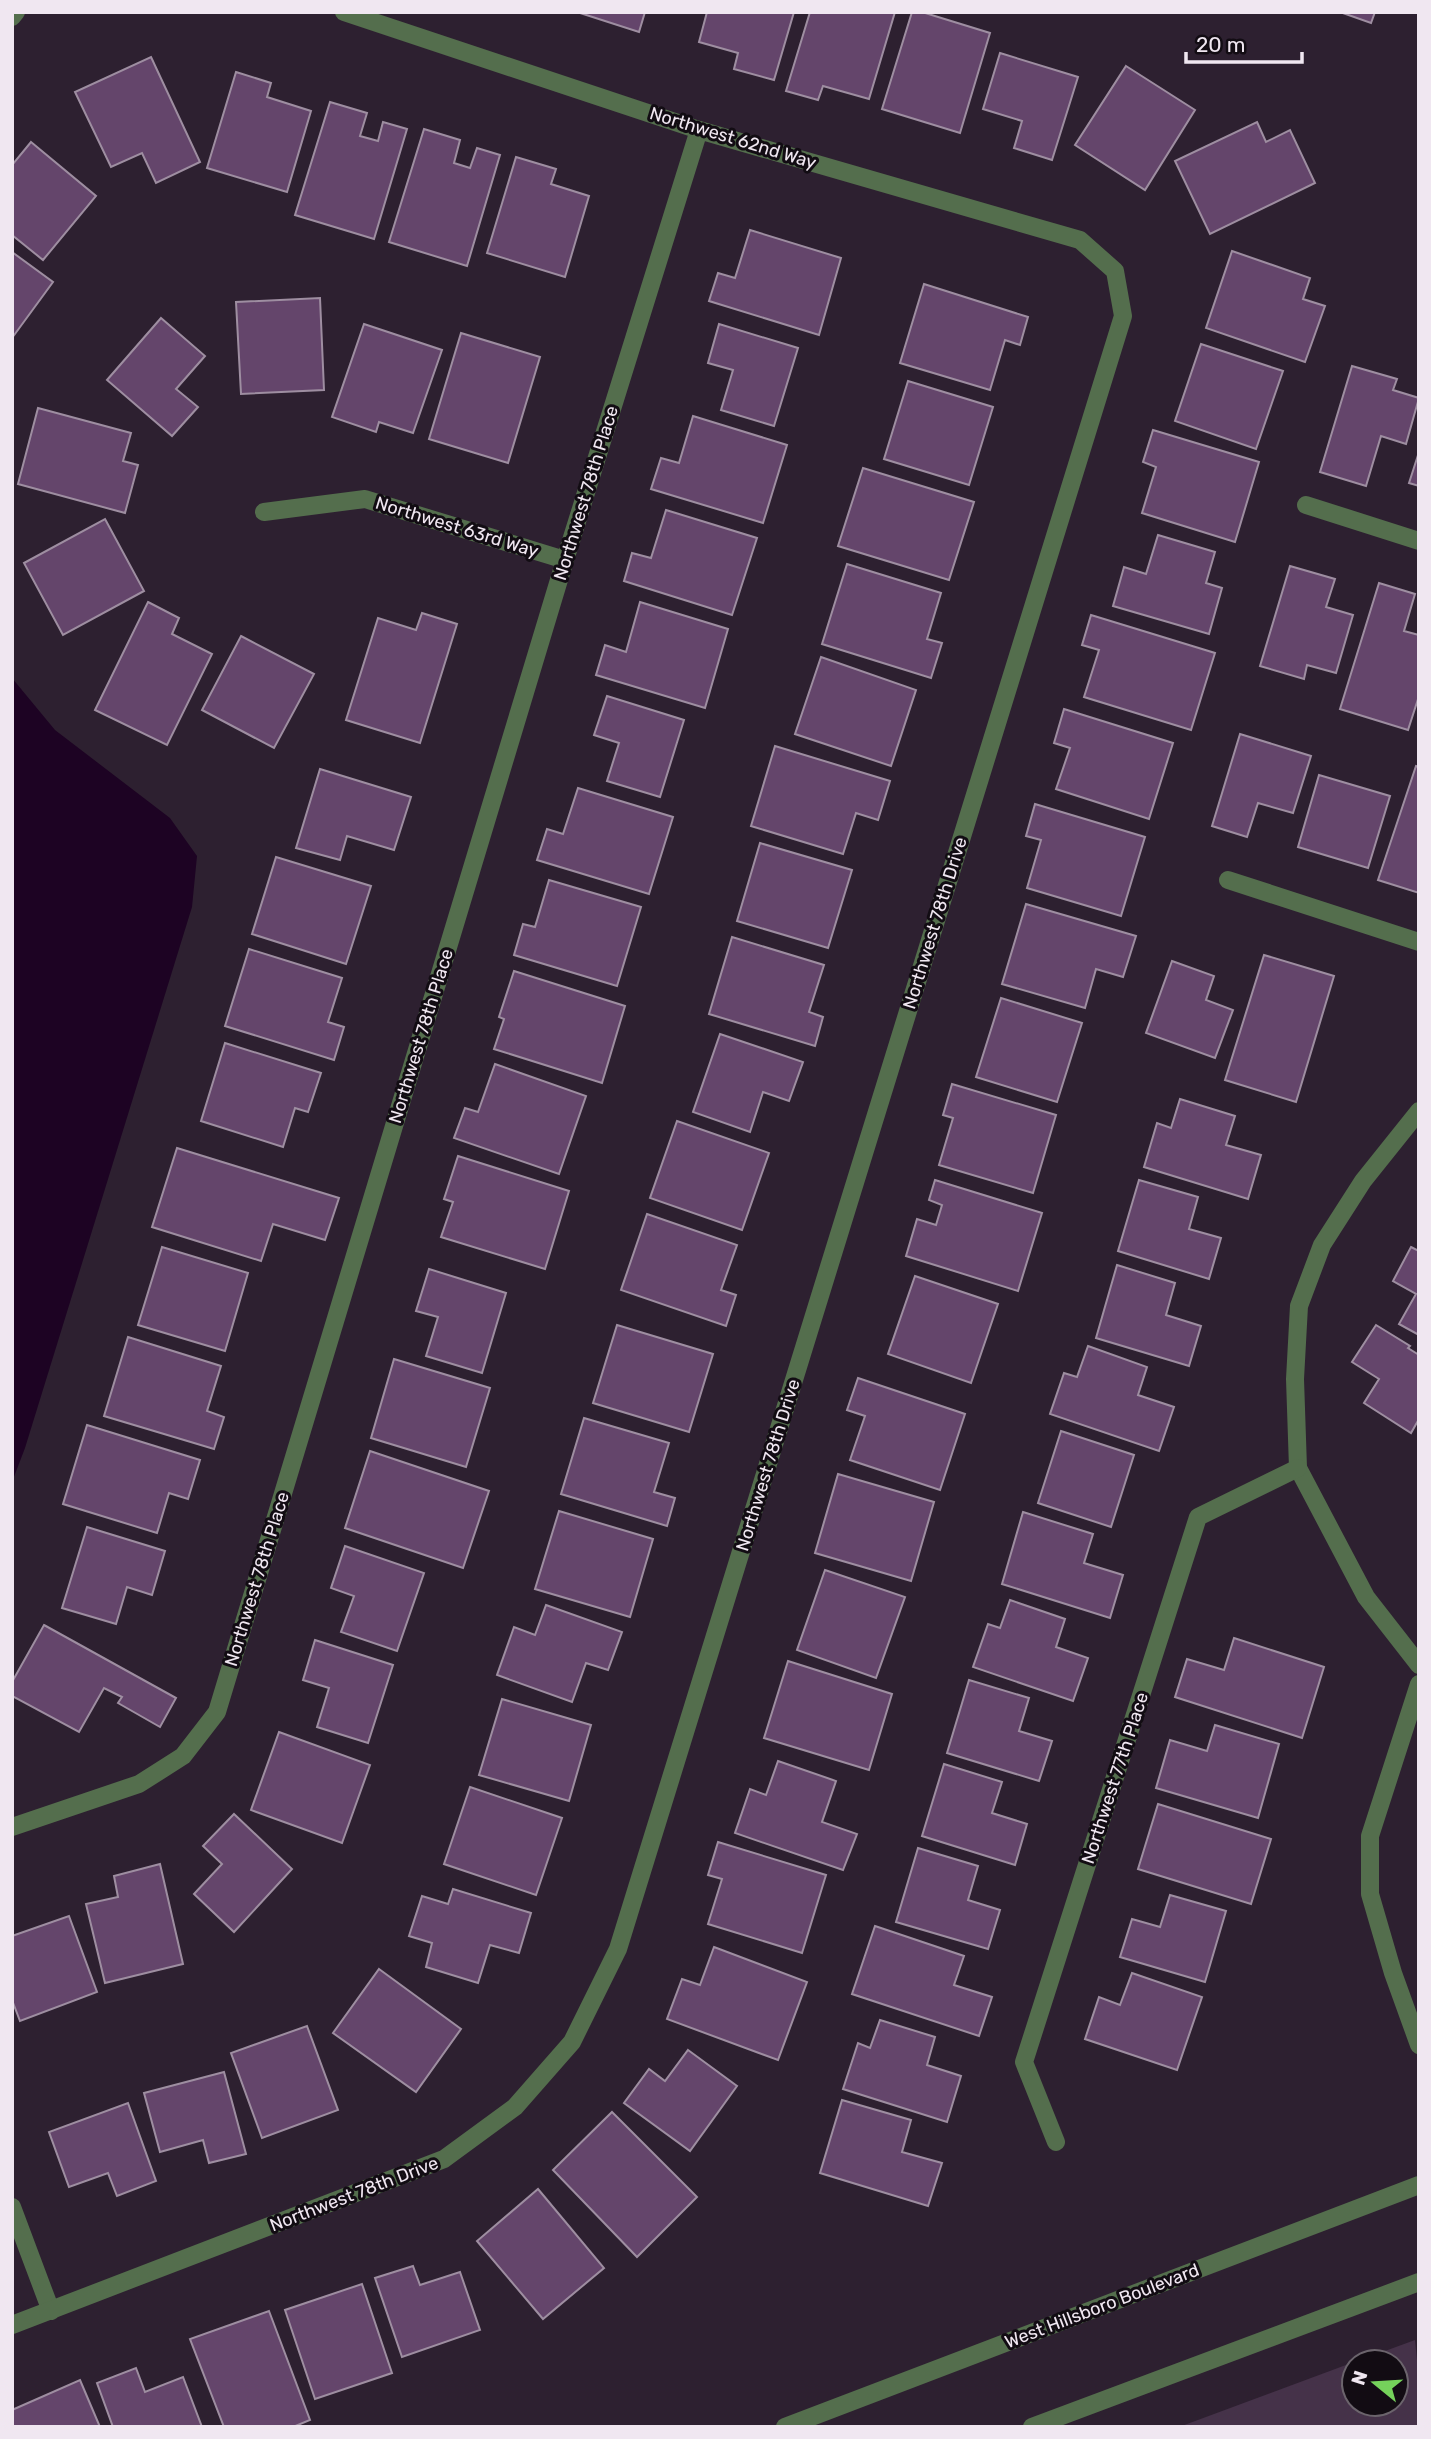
<svg xmlns="http://www.w3.org/2000/svg" width="1431" height="2439" font-family="Rubik,sans-serif">
	<style>
		.green { fill: #453249 }
		.water { fill: #1d0323 }
		.building { fill: #64456b; stroke: #9e8ea1; stroke-width: 2 }
		.lines { fill: none; stroke-linecap: round; stroke-linejoin: round }
		.minor { stroke: #546e4d; stroke-width: 18 }
		.labels { text-anchor: middle; dominant-baseline: central; stroke-width: 6; stroke-linejoin: round; paint-order: stroke }
		.street-label { font-size: 18px; fill: #f0e7f1; stroke: #120c13 }
	</style>
	<rect width="100%" height="100%" fill="#2d2030"/>
	<polygon class="green" points="1415,2340 1419,2380 1419,2427 1179,2427 1354,2362 1354,2404 1396,2404 1396,2362 1355,2362"/>
	<polygon class="water" points="12,678 55,730 170,818 197,856 192,907 25,1448 12,1482"/>
	<g class="building">
		<polygon points="577,12 645,12 639,32"/>
		<polygon points="707,12 794,12 774,80 734,69 738,53 699,42"/>
		<polygon points="810,12 895,12 869,99 823,86 818,100 786,91"/>
		<polygon points="912,12 922,12 990,33 960,133 882,109"/>
		<polygon points="1340,12 1375,12 1371,23"/>
		<polygon points="1000,53 1078,77 1052,160 1014,148 1022,121 983,109"/>
		<polygon points="151,57 200,162 156,183 142,153 111,167 75,92"/>
		<polygon points="1126,66 1195,110 1145,190 1075,145"/>
		<polygon points="236,72 271,83 267,97 311,111 287,192 207,168"/>
		<polygon points="330,102 367,113 360,136 378,141 383,122 407,129 374,239 295,215"/>
		<polygon points="1257,122 1266,142 1290,130 1315,183 1210,234 1175,161"/>
		<polygon points="424,129 460,140 454,163 470,168 477,148 500,155 467,266 389,242"/>
		<polygon points="31,142 96,196 43,260 12,235 12,165"/>
		<polygon points="516,157 556,169 551,184 589,196 565,277 487,253"/>
		<polygon points="750,230 841,258 819,335 709,301 718,273 735,278"/>
		<polygon points="1232,251 1310,278 1303,299 1325,306 1305,362 1206,328"/>
		<polygon points="12,252 53,282 12,338"/>
		<polygon points="924,284 1028,317 1020,345 1005,340 990,390 900,363"/>
		<polygon points="320,298 324,390 241,394 236,302"/>
		<polygon points="161,318 205,356 176,389 198,407 172,436 107,380"/>
		<polygon points="364,324 442,350 413,433 379,422 376,432 332,417"/>
		<polygon points="719,324 798,348 774,426 721,410 733,370 708,363"/>
		<polygon points="461,333 540,357 508,463 429,439"/>
		<polygon points="1201,344 1283,371 1256,449 1175,421"/>
		<polygon points="1352,366 1397,379 1393,390 1419,398 1406,444 1381,436 1366,486 1320,472"/>
		<polygon points="908,381 993,407 969,485 884,459"/>
		<polygon points="38,408 131,433 123,461 138,465 125,513 18,484"/>
		<polygon points="693,416 787,445 763,523 651,489 661,458 679,463"/>
		<polygon points="1153,430 1259,462 1235,542 1142,513 1156,467 1143,462"/>
		<polygon points="1419,452 1419,486 1409,483"/>
		<polygon points="863,468 974,502 949,580 838,546"/>
		<polygon points="666,510 757,538 732,615 624,581 632,553 651,558"/>
		<polygon points="105,519 144,591 63,635 24,563"/>
		<polygon points="1158,535 1215,552 1206,583 1222,588 1209,634 1113,606 1124,567 1146,574"/>
		<polygon points="847,564 941,593 927,639 942,643 931,678 822,644"/>
		<polygon points="1290,566 1335,579 1326,607 1353,615 1336,673 1307,665 1304,679 1260,666"/>
		<polygon points="1379,583 1415,594 1404,631 1419,635 1419,696 1408,730 1340,709"/>
		<polygon points="148,602 179,618 172,634 212,654 167,745 95,710"/>
		<polygon points="640,602 728,629 705,708 596,675 605,645 626,652"/>
		<polygon points="422,613 457,624 420,743 346,720 378,618 416,630"/>
		<polygon points="1091,615 1215,653 1191,730 1084,697 1099,650 1082,645"/>
		<polygon points="241,636 314,674 274,748 202,710"/>
		<polygon points="821,657 916,690 891,766 795,734"/>
		<polygon points="607,696 684,720 660,797 607,781 619,743 594,735"/>
		<polygon points="1064,709 1173,743 1149,819 1056,789 1070,748 1054,743"/>
		<polygon points="1240,734 1311,756 1293,813 1258,803 1247,837 1212,826"/>
		<polygon points="775,746 890,781 878,820 856,813 843,854 751,826"/>
		<polygon points="1416,766 1419,767 1419,893 1378,880"/>
		<polygon points="320,769 411,797 394,850 347,836 340,860 296,848"/>
		<polygon points="1319,775 1390,796 1368,868 1298,847"/>
		<polygon points="578,788 673,817 649,894 537,860 547,829 563,834"/>
		<polygon points="1035,804 1145,837 1121,916 1027,888 1041,840 1026,836"/>
		<polygon points="760,843 852,870 828,948 737,921"/>
		<polygon points="276,857 371,886 346,964 252,934"/>
		<polygon points="549,880 641,907 617,986 514,955 523,924 535,927"/>
		<polygon points="1026,904 1136,936 1123,977 1096,969 1085,1008 1002,984"/>
		<polygon points="732,937 824,965 809,1012 823,1017 815,1046 709,1014"/>
		<polygon points="249,949 342,978 328,1022 344,1027 334,1060 225,1026"/>
		<polygon points="1264,955 1334,976 1296,1102 1225,1080"/>
		<polygon points="1172,961 1214,976 1206,1000 1233,1010 1215,1058 1146,1033"/>
		<polygon points="514,971 625,1006 602,1083 494,1049 504,1019 499,1017"/>
		<polygon points="1001,998 1082,1023 1057,1102 976,1077"/>
		<polygon points="720,1034 803,1062 789,1101 763,1092 750,1132 693,1112"/>
		<polygon points="225,1043 321,1073 308,1112 295,1108 283,1147 201,1121"/>
		<polygon points="495,1064 586,1096 559,1174 454,1138 465,1108 478,1112"/>
		<polygon points="952,1084 1056,1115 1033,1193 939,1165 953,1118 943,1115"/>
		<polygon points="1180,1099 1235,1116 1226,1145 1261,1155 1248,1199 1144,1167 1157,1123 1171,1128"/>
		<polygon points="677,1121 769,1153 742,1230 650,1198"/>
		<polygon points="177,1148 339,1198 325,1240 273,1224 261,1261 152,1227"/>
		<polygon points="458,1156 569,1191 545,1269 441,1237 453,1202 444,1199"/>
		<polygon points="935,1180 1042,1213 1018,1291 906,1256 917,1219 936,1225 942,1205 929,1200"/>
		<polygon points="1139,1180 1198,1197 1189,1229 1221,1238 1209,1279 1118,1251"/>
		<polygon points="647,1214 737,1245 721,1290 736,1295 726,1326 621,1290"/>
		<polygon points="162,1247 248,1273 225,1351 138,1325"/>
		<polygon points="1411,1247 1419,1251 1419,1335 1399,1324 1416,1294 1393,1281"/>
		<polygon points="1117,1265 1175,1283 1166,1315 1201,1326 1189,1366 1096,1338"/>
		<polygon points="429,1269 506,1293 482,1373 426,1356 438,1317 416,1311"/>
		<polygon points="915,1276 998,1304 971,1383 888,1354"/>
		<polygon points="617,1325 713,1354 689,1432 593,1403"/>
		<polygon points="1376,1325 1410,1346 1408,1348 1419,1355 1419,1419 1411,1433 1364,1403 1379,1379 1352,1362"/>
		<polygon points="128,1337 221,1366 207,1411 224,1417 214,1449 104,1416"/>
		<polygon points="1088,1346 1147,1367 1138,1395 1174,1407 1159,1451 1050,1414 1064,1373 1077,1377"/>
		<polygon points="394,1359 490,1388 466,1467 371,1438"/>
		<polygon points="858,1378 965,1414 940,1490 850,1460 865,1416 847,1410"/>
		<polygon points="584,1418 669,1443 654,1492 675,1498 667,1526 561,1494"/>
		<polygon points="87,1425 200,1460 188,1499 169,1493 157,1533 63,1504"/>
		<polygon points="1061,1431 1134,1455 1111,1527 1038,1503"/>
		<polygon points="370,1451 489,1491 463,1568 345,1528"/>
		<polygon points="838,1474 934,1502 911,1581 815,1553"/>
		<polygon points="559,1511 653,1539 630,1617 535,1589"/>
		<polygon points="1023,1512 1093,1534 1084,1563 1123,1575 1110,1618 1002,1584"/>
		<polygon points="87,1527 165,1551 152,1595 127,1587 116,1624 62,1608"/>
		<polygon points="345,1546 424,1573 397,1651 341,1632 354,1596 331,1588"/>
		<polygon points="825,1570 905,1597 876,1678 797,1650"/>
		<polygon points="1010,1600 1065,1619 1056,1647 1088,1658 1073,1701 973,1667 988,1624 1000,1628"/>
		<polygon points="546,1605 622,1632 608,1670 586,1663 572,1702 497,1675 514,1627 535,1635"/>
		<polygon points="44,1625 176,1698 160,1727 118,1703 122,1697 104,1688 79,1732 12,1696 12,1682"/>
		<polygon points="1234,1638 1324,1667 1302,1738 1175,1697 1187,1659 1224,1670"/>
		<polygon points="315,1640 393,1665 368,1743 317,1727 329,1688 303,1680"/>
		<polygon points="788,1661 892,1694 869,1770 764,1738"/>
		<polygon points="969,1680 1029,1698 1019,1731 1052,1741 1039,1781 947,1753"/>
		<polygon points="502,1699 591,1725 569,1801 479,1775"/>
		<polygon points="1215,1725 1279,1744 1258,1818 1156,1788 1170,1740 1207,1751"/>
		<polygon points="279,1732 370,1765 342,1843 251,1810"/>
		<polygon points="778,1761 836,1781 822,1822 857,1834 843,1870 735,1833 750,1789 766,1795"/>
		<polygon points="944,1764 1002,1782 992,1813 1027,1824 1015,1865 922,1836"/>
		<polygon points="470,1787 562,1818 536,1895 444,1864"/>
		<polygon points="1158,1804 1271,1839 1251,1904 1138,1869"/>
		<polygon points="234,1814 292,1869 234,1932 194,1894 222,1864 203,1846"/>
		<polygon points="718,1842 826,1875 802,1953 708,1924 722,1879 708,1875"/>
		<polygon points="918,1848 978,1866 968,1900 1000,1910 988,1949 896,1922"/>
		<polygon points="160,1864 183,1964 105,1983 86,1904 118,1897 114,1876"/>
		<polygon points="453,1889 531,1913 519,1953 490,1945 478,1983 426,1967 432,1943 409,1936 422,1896 448,1904"/>
		<polygon points="1170,1895 1226,1911 1205,1982 1120,1957 1132,1919 1160,1927"/>
		<polygon points="69,1916 97,1992 20,2021 12,2000 12,1936"/>
		<polygon points="875,1926 964,1956 954,1985 992,1997 979,2036 852,1994"/>
		<polygon points="714,1947 807,1982 778,2060 667,2019 682,1979 700,1985"/>
		<polygon points="379,1969 461,2029 416,2092 333,2033"/>
		<polygon points="1132,1973 1202,1997 1177,2070 1085,2039 1099,1997 1120,2005"/>
		<polygon points="880,2020 935,2037 927,2065 961,2076 947,2122 843,2089 858,2043 870,2048"/>
		<polygon points="307,2026 338,2110 262,2138 231,2053"/>
		<polygon points="688,2050 737,2086 690,2151 624,2103 649,2069 665,2081"/>
		<polygon points="224,2072 246,2154 209,2163 203,2140 160,2152 144,2093"/>
		<polygon points="842,2100 911,2120 902,2152 942,2163 928,2206 820,2173"/>
		<polygon points="128,2103 156,2181 117,2196 108,2173 69,2187 49,2132"/>
		<polygon points="612,2112 697,2197 637,2257 553,2170"/>
		<polygon points="538,2189 604,2268 543,2319 477,2241"/>
		<polygon points="413,2266 420,2285 460,2272 480,2330 402,2357 375,2278"/>
		<polygon points="362,2284 392,2373 315,2399 285,2310"/>
		<polygon points="269,2311 310,2420 293,2427 224,2427 190,2339"/>
		<polygon points="136,2368 145,2392 183,2377 202,2427 113,2427 97,2383"/>
		<polygon points="80,2380 100,2427 12,2427 12,2410"/>
	</g>
	<g class="lines">
		<g class="minor">
			<polyline points="12,17 16,12"/>
			<polyline points="1306,505 1419,541"/>
			<polyline points="264,512 365,499 565,560"/>
			<polyline points="1228,880 1419,942"/>
			<polyline points="1419,1111 1363,1181 1322,1245 1299,1306 1295,1379 1298,1468 1366,1597 1419,1665"/>
			<polyline points="1419,1684 1370,1836 1370,1894 1393,1973 1419,2045"/>
			<polyline points="12,1827 139,1784 183,1756 217,1712 565,560 699,130"/>
			<polyline points="1056,2142 1024,2062 1198,1517 1298,1468"/>
			<polyline points="12,2207 51,2311"/>
			<polyline points="12,2325 444,2159 515,2107 572,2042 618,1949 1123,316 1115,271 1080,240 699,130 344,12"/>
			<polyline points="785,2427 1419,2185"/>
			<polyline points="1032,2427 1419,2282"/>
		</g>
	</g>
	<g class="labels">
		<g class="street-label">
			<text transform="translate(733 138) rotate(17)">Northwest 62nd Way</text>
			<text transform="translate(586 493) rotate(-73)">Northwest 78th Place</text>
			<text transform="translate(457 527) rotate(17)">Northwest 63rd Way</text>
			<text transform="translate(935 923) rotate(-73)">Northwest 78th Drive</text>
			<text transform="translate(421 1036) rotate(-73)">Northwest 78th Place</text>
			<text transform="translate(768 1465) rotate(-73)">Northwest 78th Drive</text>
			<text transform="translate(257 1579) rotate(-73)">Northwest 78th Place</text>
			<text transform="translate(1115 1778) rotate(-72)">Northwest 77th Place</text>
			<text transform="translate(354 2194) rotate(-21)">Northwest 78th Drive</text>
			<text transform="translate(1102 2306) rotate(-21)">West Hillsboro Boulevard</text>
		</g>
	</g>
	<rect width="1431" height="2439" fill="none" stroke="#f0e7f1" stroke-width="28"/>
	<g transform="translate(1375 2383) rotate(288)"><circle r="33" fill="#120c13" stroke="#6b646c" stroke-width="2"/>
	<path d="M0-5L12 26L0 18L-12 26Z" fill="#75d25b"/>
	<text y="-10" font-size="19" font-weight="bold" text-anchor="middle" fill="#f0e7f1">N</text>
	</g>
	<path d="M1186 52v10h116v-10" fill="none" stroke="#f0e7f1" stroke-width="3.5"/>
	<text x="1196" y="52" font-size="21" fill="#f0e7f1" stroke="#120c13" stroke-width="5" paint-order="stroke">20 m</text>
</svg>
